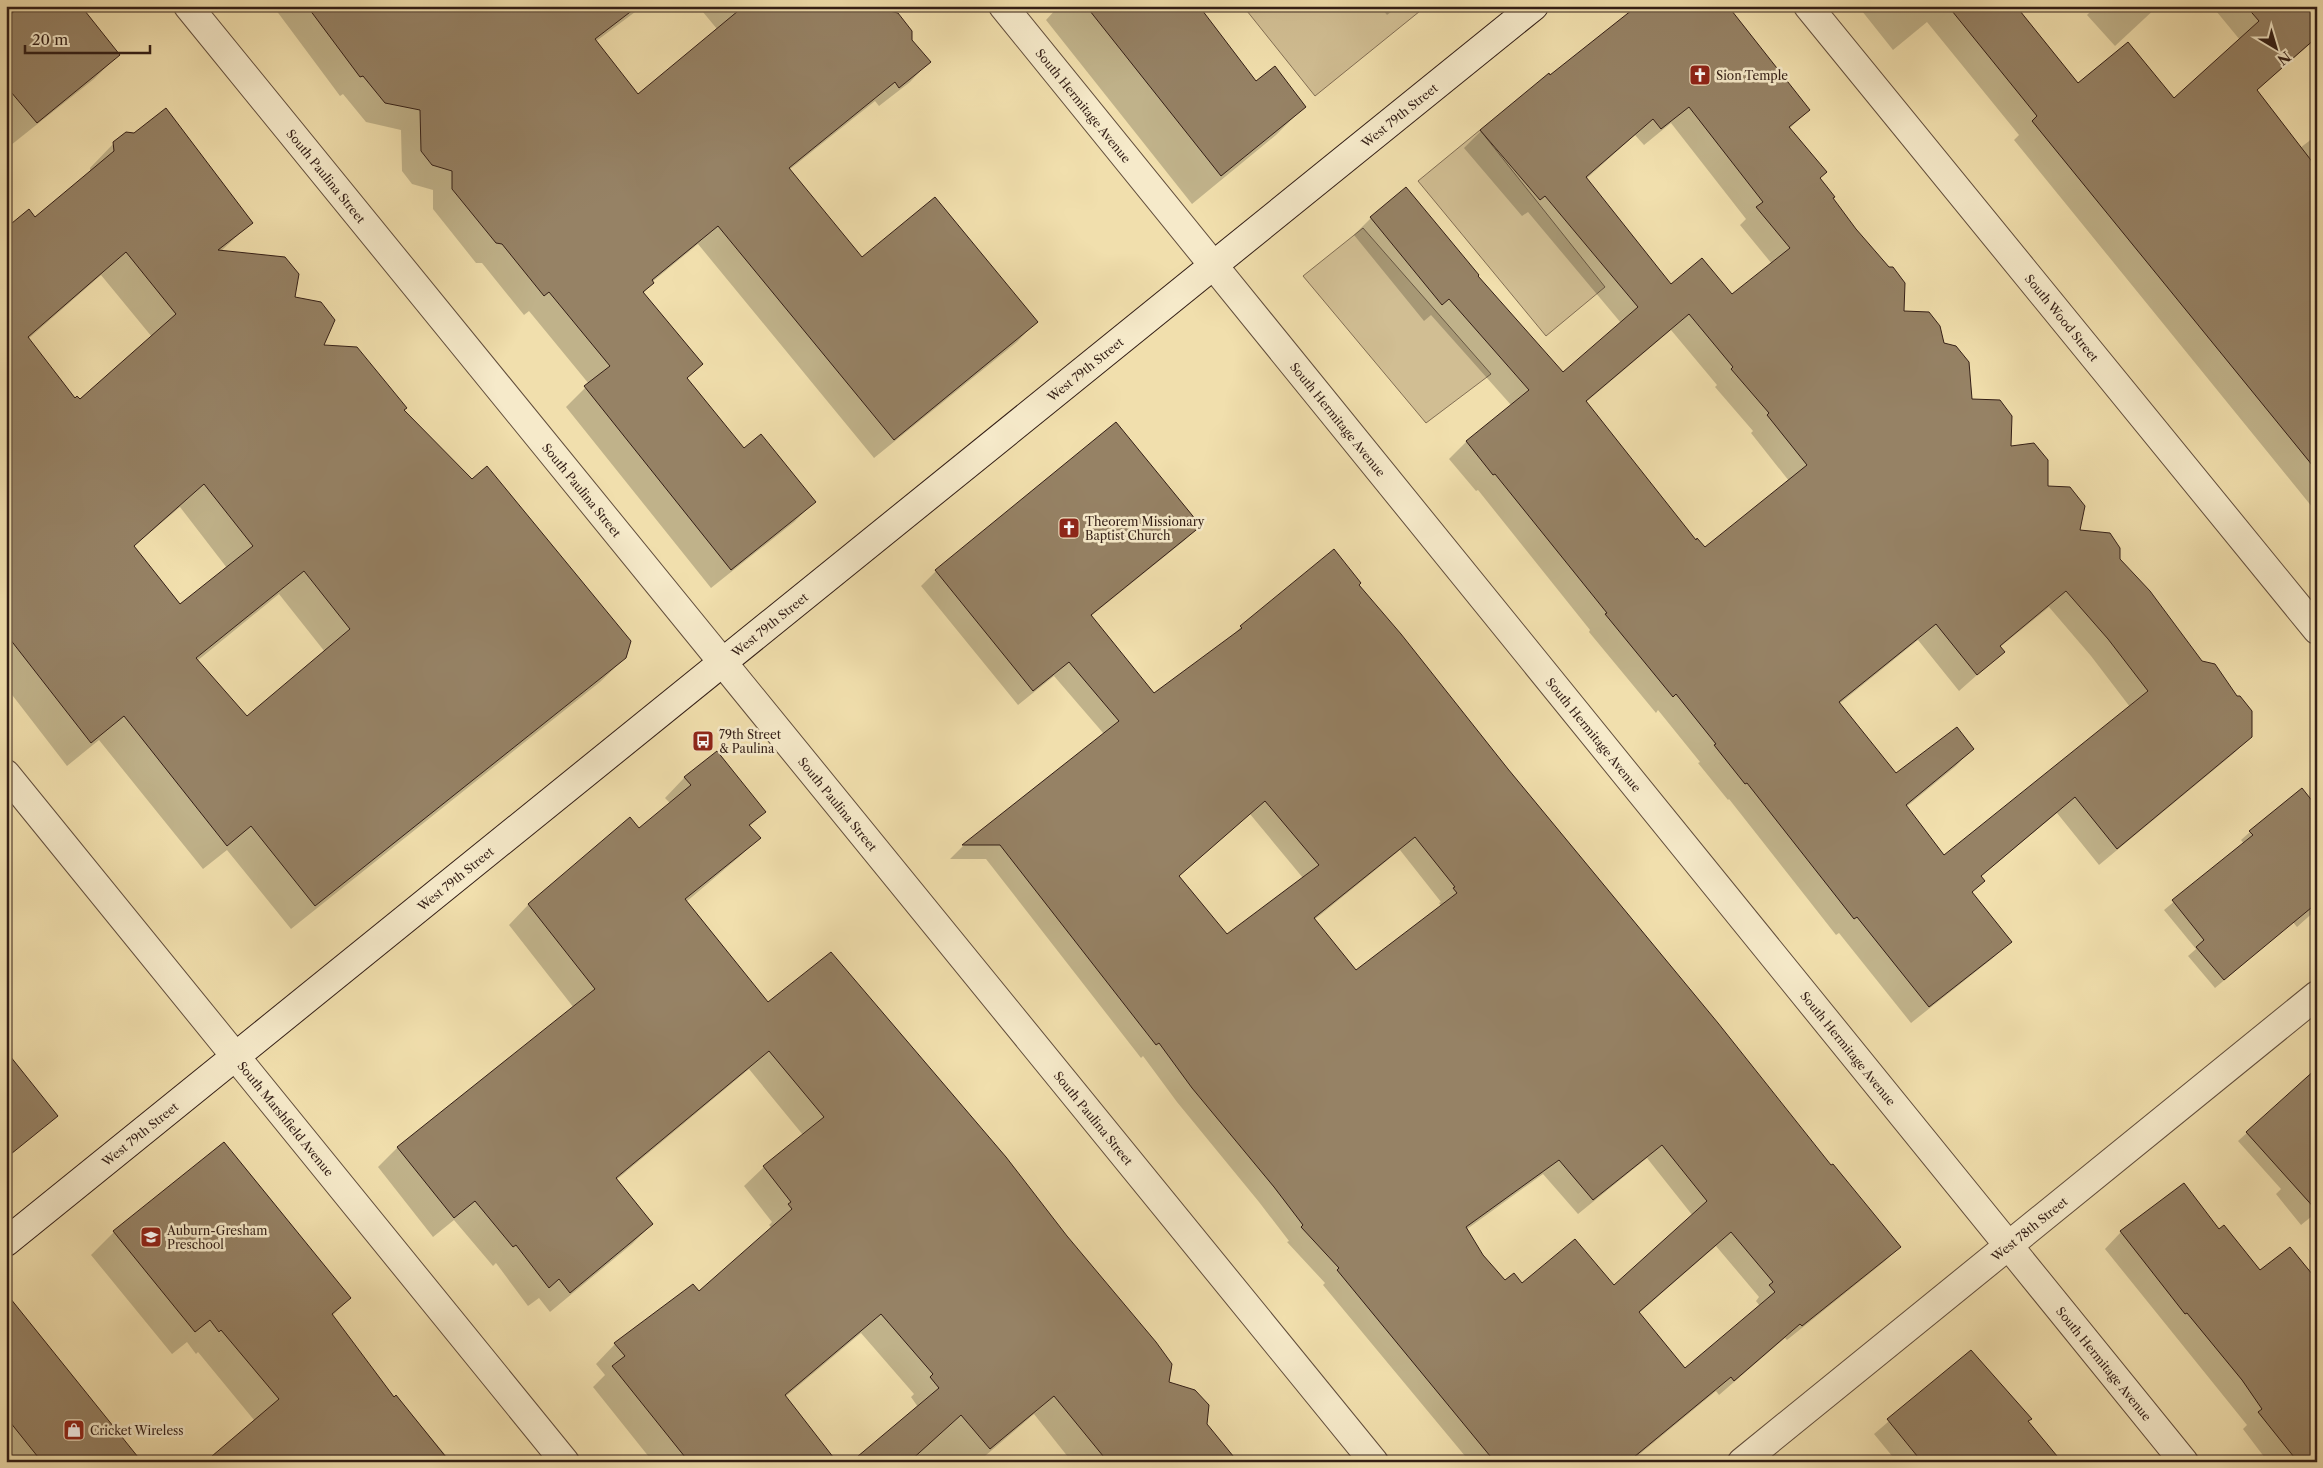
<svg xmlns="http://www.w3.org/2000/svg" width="2323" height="1468" font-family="'Libre Caslon Text',serif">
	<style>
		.green { fill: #d1be93; stroke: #826e54 }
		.shadow { fill: #0003; fill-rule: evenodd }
		.building { fill: #968265; stroke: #331e16; fill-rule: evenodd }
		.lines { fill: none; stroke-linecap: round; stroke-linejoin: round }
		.street-casing { stroke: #624e3c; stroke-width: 30 }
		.secondary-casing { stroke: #331e16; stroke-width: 30 }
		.street { stroke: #f6eaca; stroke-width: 28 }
		.secondary { stroke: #f6eaca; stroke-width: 28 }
		.labels { text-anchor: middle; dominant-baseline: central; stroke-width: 5; stroke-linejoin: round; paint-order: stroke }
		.poi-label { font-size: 12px; fill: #331e16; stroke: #f6eaca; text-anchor: start }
		.street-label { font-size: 12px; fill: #331e16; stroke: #f6eaca }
	</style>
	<rect width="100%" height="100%" fill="#f1dfad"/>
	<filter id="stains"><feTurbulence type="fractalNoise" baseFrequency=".004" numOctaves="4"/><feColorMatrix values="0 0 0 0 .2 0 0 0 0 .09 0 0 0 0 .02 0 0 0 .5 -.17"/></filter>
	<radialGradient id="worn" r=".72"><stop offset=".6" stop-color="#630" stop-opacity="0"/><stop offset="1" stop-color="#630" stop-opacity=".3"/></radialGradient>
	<g class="green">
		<polygon points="1243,6 1424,6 1425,7 1315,96"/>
		<polygon points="1480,130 1605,287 1546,336 1418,181"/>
		<polygon points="1363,228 1491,374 1426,423 1303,276"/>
	</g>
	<g class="shadow">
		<polygon points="6,6 79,6 118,55 94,79 6,149"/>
		<polygon points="273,6 643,6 595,42 638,96 717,29 698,6 862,6 911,40 929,62 910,82 879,106 875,101 789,170 862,259 1036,322 1017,342 874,458 698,244 652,282 643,294 686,378 744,450 814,502 794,522 711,588 566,407 589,384 529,311 524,315 482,263 476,263 433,209 433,190 412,184 402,171 401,130 366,122 343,94 340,96"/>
		<polygon points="1059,6 1197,6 1256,83 1304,107 1276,135 1192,204 1046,20"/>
		<polygon points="1380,6 1398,6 1387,15"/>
		<polygon points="1858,6 2014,6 2078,85 2174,100 2240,40 2212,6 2317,6 2317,38 2256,91 2300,148 2317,135 2317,513 2014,140 2019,135 1927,22 1893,50"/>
		<polygon points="2096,6 2158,6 2115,46 2087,15"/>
		<path d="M1549 75 1809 110 1789 129 1903 312 1943 344 1971 400 2046 487 2079 531 2119 560 2251 737 2233 754 2099 865 2057 813 1980 877 1983 881 1971 893 2010 941 1993 958 1911 1023 1839 933 1836 935 1729 799 1728 800 1698 763 1700 762 1658 710 1656 713 1589 632 1590 630 1478 490 1476 491 1449 459 1466 442 1511 405 1431 315 1424 321 1354 235 1371 218 1476 276 1563 374 1621 323 1528 212 1522 216 1464 148 1481 131ZM1671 123 1746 219 1740 225 1772 264 1732 296 1671 285 1586 179 1635 135 1644 145ZM1671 330 1717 385 1715 387 1753 431 1751 433 1789 481 1704 549 1696 541 1585 403ZM2049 607 2091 656 2130 707 1944 857 1906 807 1956 766 1972 749 1896 774 1839 704 1918 640 1959 691 2003 652 2000 647Z"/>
		<path d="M114 143 251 223 221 251 294 298 322 346 403 410 625 658 600 682 291 929 227 850 203 869 99 740 67 766 6 687V230L35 219 90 172V168ZM101 275 152 337 79 400 75 399 28 339ZM180 507 227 568 180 606 133 547ZM279 594 325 652 247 718 197 661Z"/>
		<path d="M1116 424 1199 525 1185 540 1091 616 1153 695 1226 642 1241 627 1333 551 1357 585 1507 770 1831 1167 1899 1247 1885 1261 1787 1340 1785 1338 1719 1395 1716 1391 1630 1462H1470L1323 1285 1325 1283 1287 1242 1289 1241 1259 1202 1177 1102 1143 1056 1141 1058 986 859H950L963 846 1104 734 1054 676 1018 705 921 586 936 571ZM1250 814 1303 878 1227 936 1178 877ZM1400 850 1441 902 1439 903 1442 907 1356 972 1314 920ZM1647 1158 1693 1216 1614 1286 1522 1285 1505 1282 1463 1232 1543 1174 1578 1214ZM1716 1246 1759 1297 1756 1301 1760 1306 1684 1370 1639 1313Z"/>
		<polygon points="716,753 764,812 749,827 759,838 739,857 686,902 768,1004 1168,1383 1237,1462 1072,1462 1034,1414 978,1462 852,1462 918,1407 911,1397 914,1394 861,1333 785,1397 836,1462 653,1462 593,1387 605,1375 596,1364 615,1344 698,1293 772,1228 769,1225 772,1222 744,1186 764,1167 803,1135 749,1069 616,1180 652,1224 632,1244 550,1312 539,1298 528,1306 496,1263 493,1266 454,1220 433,1237 378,1167 398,1147 574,1008 509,925 528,905 630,819 639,829 671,804 665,798 684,778"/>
		<polygon points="2317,809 2317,909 2297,927 2271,895 2247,961 2215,988 2188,956 2196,949 2164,910 2244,844 2241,840 2250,832"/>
		<polygon points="2317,1069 2317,1212 2301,1225 2276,1194 2281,1189 2238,1141"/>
		<polygon points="2183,1185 2218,1231 2260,1272 2317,1462 2268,1462 2243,1429 2247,1425 2105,1249 2121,1232"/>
		<polygon points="114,1232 350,1298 332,1316 393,1398 396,1396 449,1459 446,1462 207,1462 254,1420 198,1352 196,1354 187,1342 172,1354 91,1255"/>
		<polygon points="6,1323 140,1462 6,1462"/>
		<polygon points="1971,1351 2027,1422 2059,1462 1897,1462 1874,1434"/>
	</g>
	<g class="building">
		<polygon points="21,6 81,6 120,55 37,123 6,86 6,18"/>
		<polygon points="307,6 638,6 595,39 638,94 744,6 868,6 898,13 912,31 912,40 931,62 899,88 895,82 789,168 862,257 935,197 1038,322 894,440 718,226 652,280 654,283 643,292 703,364 687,378 744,448 761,434 816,502 731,570 584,386 610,366 549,292 544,296 502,244 496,243 452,189 452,171 432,165 421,151 420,110 385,103 363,76 360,77"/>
		<polygon points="1086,6 1199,6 1256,81 1275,66 1306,107 1221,176"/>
		<path d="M1637 6H1728L1810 110 1789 127 1827 172 1820 178 1835 197 1833 198 1856 229 1889 267H1893L1905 283 1904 311 1929 312 1940 326 1944 343 1956 346 1969 362 1972 399 2000 400 2012 416 2011 446 2034 443 2048 460V486L2070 487 2085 506 2080 530 2110 533 2120 548V559L2150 591 2202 661 2215 664 2237 696H2240L2252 711V737L2117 849 2075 797 1981 876 1985 881 1972 892 2012 942 1929 1007 1857 917 1854 919 1747 783 1745 784 1714 745 1716 744 1676 694 1673 697 1605 614 1607 613 1495 474 1493 475 1466 441 1529 390 1449 299 1442 305 1370 217 1406 187 1479 275 1478 276 1563 372 1638 307 1545 196 1540 200 1480 130 1549 73 1550 75ZM1689 107 1763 202 1756 207 1790 248 1732 294 1702 258 1671 284 1586 177 1653 119 1661 129ZM1689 314 1733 367 1731 369 1769 413 1767 415 1807 465 1705 547 1697 538 1696 540 1586 401ZM2066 591 2108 639 2148 691 1944 855 1906 805 1974 749 1957 727 1896 773 1839 702 1936 624 1977 675 2005 652 2000 646Z"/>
		<polygon points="1948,6 2016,6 2078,83 2128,42 2174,98 2259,21 2246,6 2317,6 2317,37 2257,90 2317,168 2317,471 2032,121 2037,116"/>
		<path d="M166 108 253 223 218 250 285 257 299 274 295 297 321 302 335 320 324 345 357 347 407 408 404 410 472 479 487 466 631 641 626 658 315 906 251 826 227 846 124 716 91 743 6 634V228L29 209 35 217 114 151 113 142 126 132 134 133ZM126 252 176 314 80 399 77 396 75 398 28 337ZM204 484 253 546 180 604 134 546ZM304 571 350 629 247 716 196 658Z"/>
		<path d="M1116 422 1201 526 1091 615 1154 693 1242 628 1240 626 1334 549 1361 583 1359 585 1401 634 1508 769 1718 1023 1831 1165 1833 1164 1901 1247 1802 1326 1800 1324 1734 1381 1731 1377 1628 1462H1495L1337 1270 1339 1268 1301 1227 1303 1225 1274 1187 1192 1088 1159 1043 1156 1045 1000 845H962L1119 721 1069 662 1033 691 935 570ZM1265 801 1319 865 1227 934 1179 876ZM1415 837 1455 887 1453 888 1457 893 1356 970 1314 918ZM1662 1145 1707 1201 1614 1285 1575 1239 1522 1283 1514 1273 1505 1280 1483 1255 1466 1227 1559 1160 1593 1200ZM1731 1232 1773 1282 1769 1285 1775 1292 1685 1368 1639 1312Z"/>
		<polygon points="717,751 766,812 749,825 761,838 685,899 768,1002 831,952 1006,1157 1067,1236 1156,1342 1172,1364 1169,1382 1195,1390 1209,1405 1207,1424 1238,1462 1108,1462 1054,1396 990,1449 961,1415 909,1462 851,1462 939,1388 930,1377 933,1374 881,1314 785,1395 837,1462 689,1462 612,1366 625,1356 614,1343 693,1284 699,1291 792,1209 788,1204 791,1202 763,1166 824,1117 769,1051 616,1178 653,1224 570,1293 559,1279 549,1288 516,1245 513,1247 475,1201 454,1218 397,1147 595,989 528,904 630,817 639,828 691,785 684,777"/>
		<polygon points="2302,788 2317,807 2317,903 2224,980 2196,947 2204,940 2172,900 2253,835 2249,831"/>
		<polygon points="6,1051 58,1116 6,1158"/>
		<polygon points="2317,1068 2317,1211 2246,1132"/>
		<polygon points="224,1142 351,1298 332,1314 394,1397 396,1395 450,1462 205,1462 279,1399 221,1330 219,1332 210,1320 195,1332 113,1231"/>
		<polygon points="2184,1183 2219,1229 2224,1225 2260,1270 2290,1247 2317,1280 2317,1462 2298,1462 2258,1412 2262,1409 2242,1380 2187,1313 2185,1314 2120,1231"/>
		<polygon points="6,1293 142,1462 42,1462 6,1417"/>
		<polygon points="1971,1350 2032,1419 2028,1421 2062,1462 1922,1462 1887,1419"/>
	</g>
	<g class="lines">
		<g class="street-casing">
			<g id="street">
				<path id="s1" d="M188 6 1374 1462"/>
				<path id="s2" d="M1003 6 2184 1462"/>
				<path id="s3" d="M1808 6 2317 630"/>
				<path id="s4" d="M6 774 565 1462"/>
				<path id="s5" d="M1742 1462 2317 995"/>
			</g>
		</g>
		<g class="secondary-casing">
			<g id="secondary">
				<path id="s6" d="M6 1242 1534 6"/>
			</g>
		</g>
		<use href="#street" class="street"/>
		<use href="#secondary" class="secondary"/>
	</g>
	<defs>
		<g id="church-square" transform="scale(1.125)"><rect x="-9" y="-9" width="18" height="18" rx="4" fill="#8f2418" stroke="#f6eaca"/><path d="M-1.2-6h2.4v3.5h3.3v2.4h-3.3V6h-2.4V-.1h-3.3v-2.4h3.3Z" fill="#fff"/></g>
		<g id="bus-square" transform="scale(1.125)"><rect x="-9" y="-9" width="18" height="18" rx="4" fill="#8f2418" stroke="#f6eaca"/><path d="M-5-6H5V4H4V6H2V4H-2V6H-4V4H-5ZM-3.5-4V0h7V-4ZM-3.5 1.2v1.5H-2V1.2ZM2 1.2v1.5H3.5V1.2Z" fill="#fff"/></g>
		<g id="school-square" transform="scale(1.125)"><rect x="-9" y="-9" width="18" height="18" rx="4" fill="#8f2418" stroke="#f6eaca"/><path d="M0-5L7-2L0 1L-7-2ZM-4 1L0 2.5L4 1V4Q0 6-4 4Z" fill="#fff"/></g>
		<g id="shop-square" transform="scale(1.125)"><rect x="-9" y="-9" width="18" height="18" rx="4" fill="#8f2418" stroke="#f6eaca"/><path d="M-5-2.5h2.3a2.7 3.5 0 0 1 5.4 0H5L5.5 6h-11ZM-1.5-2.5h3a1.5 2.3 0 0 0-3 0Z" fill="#fff"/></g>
	</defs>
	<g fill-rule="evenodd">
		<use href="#church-square" x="1700" y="75"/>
		<use href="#church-square" x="1069" y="528"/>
		<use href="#bus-square" x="703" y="741"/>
		<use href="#school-square" x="151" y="1237"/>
		<use href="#shop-square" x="74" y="1430"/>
	</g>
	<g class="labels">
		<g class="poi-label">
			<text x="1716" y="75">Sion Temple</text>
			<text x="1085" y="521">Theorem Missionary<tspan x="1085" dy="14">Baptist Church</tspan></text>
			<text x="719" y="734">79th Street<tspan x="719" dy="14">&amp; Paulina</tspan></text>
			<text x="167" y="1230">Auburn-Gresham<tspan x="167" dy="14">Preschool</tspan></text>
			<text x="90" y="1430">Cricket Wireless</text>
		</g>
		<g class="street-label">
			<text stroke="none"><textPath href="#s2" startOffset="128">South Hermitage Avenue</textPath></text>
			<text stroke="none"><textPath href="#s6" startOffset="1792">West 79th Street</textPath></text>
			<text stroke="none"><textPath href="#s1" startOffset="219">South Paulina Street</textPath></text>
			<text stroke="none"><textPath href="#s3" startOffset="402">South Wood Street</textPath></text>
			<text stroke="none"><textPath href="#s6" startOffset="1388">West 79th Street</textPath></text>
			<text stroke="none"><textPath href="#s2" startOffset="532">South Hermitage Avenue</textPath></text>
			<text stroke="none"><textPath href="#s1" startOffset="624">South Paulina Street</textPath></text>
			<text stroke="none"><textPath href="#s6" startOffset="982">West 79th Street</textPath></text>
			<text stroke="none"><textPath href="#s2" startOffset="938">South Hermitage Avenue</textPath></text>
			<text stroke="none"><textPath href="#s1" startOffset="1029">South Paulina Street</textPath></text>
			<text stroke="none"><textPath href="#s6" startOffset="578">West 79th Street</textPath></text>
			<text stroke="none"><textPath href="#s2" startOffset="1342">South Hermitage Avenue</textPath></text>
			<text stroke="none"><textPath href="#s4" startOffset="444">South Marshfield Avenue</textPath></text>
			<text stroke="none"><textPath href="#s1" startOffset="1434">South Paulina Street</textPath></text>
			<text stroke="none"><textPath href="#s6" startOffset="172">West 79th Street</textPath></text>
			<text stroke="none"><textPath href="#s5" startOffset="370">West 78th Street</textPath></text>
			<text stroke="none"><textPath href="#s2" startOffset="1748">South Hermitage Avenue</textPath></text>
		</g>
	</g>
	<rect width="2323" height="1468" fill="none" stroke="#f1dfad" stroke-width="25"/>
	<rect x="8" y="8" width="2308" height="1453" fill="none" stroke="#331e16" stroke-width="2.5"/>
	<rect x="12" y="12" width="2298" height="1443" fill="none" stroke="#331e16"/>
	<g transform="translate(2276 48) rotate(142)" stroke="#f6eaca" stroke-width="4" paint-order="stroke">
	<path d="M0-4L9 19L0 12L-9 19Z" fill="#331e16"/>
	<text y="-8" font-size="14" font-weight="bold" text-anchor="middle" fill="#331e16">N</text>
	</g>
	<path d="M25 45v8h125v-8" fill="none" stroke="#331e16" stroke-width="2.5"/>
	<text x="32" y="45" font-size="15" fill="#331e16" stroke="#f6eaca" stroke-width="4" paint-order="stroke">20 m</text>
	<rect width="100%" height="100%" filter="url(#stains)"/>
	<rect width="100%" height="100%" fill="url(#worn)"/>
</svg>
